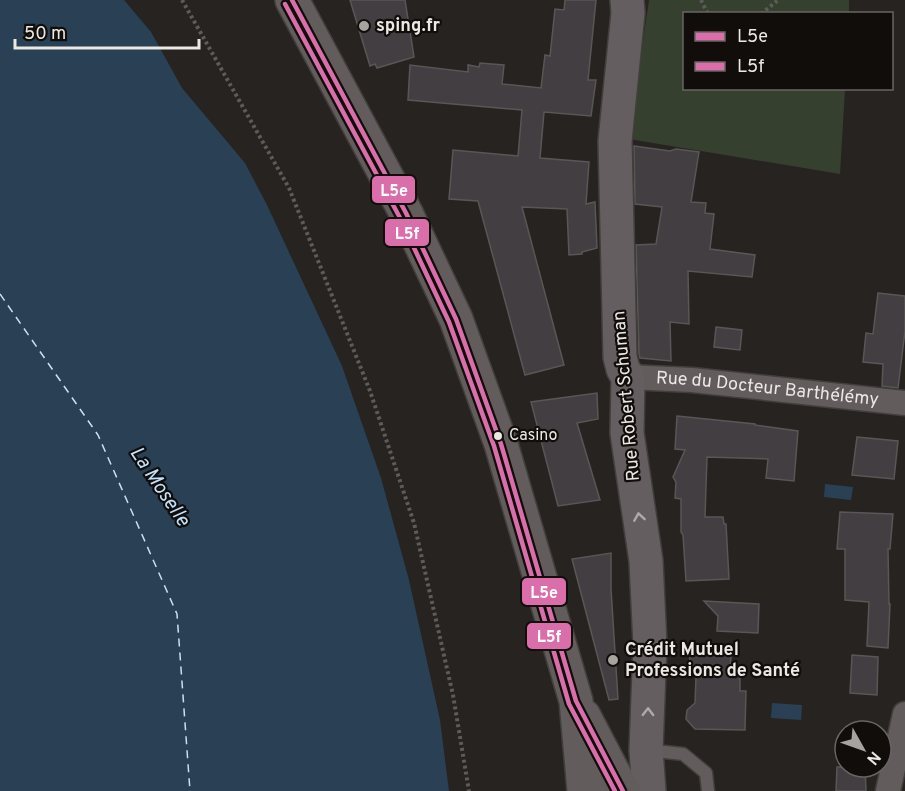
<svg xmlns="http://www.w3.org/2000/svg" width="905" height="791" font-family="Overpass,sans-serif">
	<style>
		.green { fill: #36402f }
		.water { fill: #294055 }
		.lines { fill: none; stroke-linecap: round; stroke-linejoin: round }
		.ferry { stroke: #c4e2fc; stroke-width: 1.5; stroke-dasharray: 8 6; stroke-linecap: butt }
		.building { fill: #433e42; stroke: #595656; stroke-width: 1.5 }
		.lane-casing { stroke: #413f3c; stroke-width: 15 }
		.street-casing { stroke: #413f3c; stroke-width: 27 }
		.secondary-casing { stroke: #413f3c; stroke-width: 36 }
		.primary-casing { stroke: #413f3c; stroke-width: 36 }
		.path { stroke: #5e5b5b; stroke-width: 4; stroke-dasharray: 3 3; stroke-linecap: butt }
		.lane { stroke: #625c5d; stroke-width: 12 }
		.street { stroke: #625c5d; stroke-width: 24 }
		.secondary { stroke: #645e60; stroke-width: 33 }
		.primary { stroke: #625c5c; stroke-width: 33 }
		.bus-1-casing { stroke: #100d0b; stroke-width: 9 }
		.bus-2-casing { stroke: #100d0b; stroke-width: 9 }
		.bus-1 { stroke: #d96eaa; stroke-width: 4.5 }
		.bus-2 { stroke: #d96eaa; stroke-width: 4.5 }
		.oneway { stroke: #afaaa9 }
		.poi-dot { fill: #a7a39f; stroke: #100d0b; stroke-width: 2 }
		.bus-dot { fill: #ece8e4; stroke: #100d0b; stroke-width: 2 }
		.labels { text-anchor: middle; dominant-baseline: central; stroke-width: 4.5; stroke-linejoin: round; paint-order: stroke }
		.bus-label { font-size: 16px; fill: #ece8e4; stroke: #100d0b; text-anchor: start }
		.poi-label { font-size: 18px; font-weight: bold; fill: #ece8e4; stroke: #100d0b; text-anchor: start }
		.street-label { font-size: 18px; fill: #ece8e4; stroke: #100d0b }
		.water-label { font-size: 20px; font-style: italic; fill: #c4e2fc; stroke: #100d0b }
		.line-badge { stroke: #100d0b; stroke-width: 2 }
		.badge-label { font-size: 16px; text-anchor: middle; font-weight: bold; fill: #fff }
	</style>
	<rect width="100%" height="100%" fill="#262320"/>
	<polygon class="green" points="649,0 849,0 849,13 684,14 684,88 845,89 840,174 629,139"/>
	<g class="water">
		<polygon points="0,0 124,0 151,32 182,88 245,163 267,205 342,366 381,478 409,580 440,720 449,791 0,791"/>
		<polygon points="825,484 853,487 851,500 824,497"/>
		<polygon points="772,703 802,705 801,720 771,718"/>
	</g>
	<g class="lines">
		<polyline class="ferry" points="0,294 98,435 177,614 190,791"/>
	</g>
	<g class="building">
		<polygon points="350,0 405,0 414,57 377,68 375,64 370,66"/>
		<polygon points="565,0 596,0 588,80 596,80 591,116 544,112 540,158 589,162 586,204 595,202 597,248 582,252 582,254 569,255 567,209 522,207 564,365 525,375 478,201 449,199 453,150 518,156 522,110 408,100 410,65 468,72 468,65 479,67 480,63 504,65 502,84 541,88 545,55 550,56 555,9 564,10"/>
		<polygon points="634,146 670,151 676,149 699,152 691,202 706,203 705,213 714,214 710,249 755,255 752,277 688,271 689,324 670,322 671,361 640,358 639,354 636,245 656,244 662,207 635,204"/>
		<polygon points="878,293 905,296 905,331 898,388 882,386 883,364 863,362 866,333 873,334"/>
		<polygon points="716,327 742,330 740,350 714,347"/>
		<polygon points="597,393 598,419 577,423 600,500 558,506 531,402"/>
		<polygon points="677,416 755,424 755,425 798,431 794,481 766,478 768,459 707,457 705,517 723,517 724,524 726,524 729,579 686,581 683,535 681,532 681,499 675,498 676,482 673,477 685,450 675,449"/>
		<polygon points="857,437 898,441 894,479 852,475"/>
		<polygon points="840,512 893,514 890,549 888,549 889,604 890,604 888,648 867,646 869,602 845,600 845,549 837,549"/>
		<polygon points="611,553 611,589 618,699 609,700 572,559"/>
		<polygon points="704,601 759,604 758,633 717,631 718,616"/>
		<polygon points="690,653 731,654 730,676 740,676 740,691 746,691 745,730 695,729 686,719 687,710 695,703 696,677 689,669"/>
		<polygon points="852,655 878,657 877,695 850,693"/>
		<polygon points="837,767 865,767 866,791 836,791"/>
	</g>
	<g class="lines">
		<g class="lane-casing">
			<polyline id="lane" points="647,750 683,754 706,773 708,791"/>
		</g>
		<g class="street-casing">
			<g id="street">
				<path id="s1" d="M628 377 692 380 905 403"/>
				<polyline points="888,791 905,714"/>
			</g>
		</g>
		<g class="secondary-casing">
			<g id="secondary">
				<polyline points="627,0 628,13 615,141 620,357 623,369 628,377 627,433 646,561 650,645 646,750 649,791"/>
				<polyline points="588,741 602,791"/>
			</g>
		</g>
		<g class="primary-casing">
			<g id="primary">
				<polyline points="292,0 406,213 456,319 501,444 576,701 584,791"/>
				<polyline points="584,716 623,791"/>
			</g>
		</g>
		<g class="path">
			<polyline points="182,0 289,188 370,391 414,523 453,695 469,791"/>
			<polyline points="701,0 708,14"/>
			<polyline points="761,14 778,0"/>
		</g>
		<use href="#lane" class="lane"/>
		<use href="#street" class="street"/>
		<use href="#secondary" class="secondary"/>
		<use href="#primary" class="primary"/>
		<g class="bus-1-casing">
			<polyline id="bus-1" points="292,0 406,213 456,319 501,444 576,701 623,791"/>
		</g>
		<g class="bus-2-casing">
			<polyline id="bus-2" points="285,4 399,216 449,322 494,446 569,704 615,791"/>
		</g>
		<use href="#bus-1" class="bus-1"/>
		<use href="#bus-2" class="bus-2"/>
	</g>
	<defs><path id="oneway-chevron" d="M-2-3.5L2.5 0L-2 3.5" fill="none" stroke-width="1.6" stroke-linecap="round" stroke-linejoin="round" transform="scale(1.5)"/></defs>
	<g class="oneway">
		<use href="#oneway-chevron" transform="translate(639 517) rotate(-99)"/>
		<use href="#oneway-chevron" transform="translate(648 712) rotate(-89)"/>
	</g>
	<g class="poi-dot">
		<circle cx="364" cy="26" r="6"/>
		<circle cx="613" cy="660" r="6"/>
	</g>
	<circle class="bus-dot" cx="498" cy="436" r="5"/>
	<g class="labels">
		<g class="bus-label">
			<text x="509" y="436">Casino</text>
		</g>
		<g class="poi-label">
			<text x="376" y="26">sping.fr</text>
			<text x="625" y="650">Crédit Mutuel<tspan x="625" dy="21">Professions de Santé</tspan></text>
		</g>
		<g class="street-label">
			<text stroke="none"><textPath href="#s1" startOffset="140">Rue du Docteur Barthélémy</textPath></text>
			<text transform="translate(627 396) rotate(-95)">Rue Robert Schuman</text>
		</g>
		<g class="water-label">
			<text transform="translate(159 487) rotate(56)">La Moselle</text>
		</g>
	</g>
	<g class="line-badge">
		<rect x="371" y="175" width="45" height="29" rx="6" fill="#d96eaa"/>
		<rect x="384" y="218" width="46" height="29" rx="6" fill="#d96eaa"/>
		<rect x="521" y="577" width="46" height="29" rx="6" fill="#d96eaa"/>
		<rect x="526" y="622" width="46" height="28" rx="6" fill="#d96eaa"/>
	</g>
	<g class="badge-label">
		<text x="394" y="196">L5e</text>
		<text x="407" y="239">L5f</text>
		<text x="544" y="598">L5e</text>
		<text x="549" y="642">L5f</text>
	</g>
	<rect x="683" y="12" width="210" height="78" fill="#100d0b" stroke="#686562" stroke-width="1.5"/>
	<rect x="695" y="32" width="30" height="9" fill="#d96eaa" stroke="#686562" stroke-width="1.5"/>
	<text x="737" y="42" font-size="18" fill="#ece8e4">L5e</text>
	<rect x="695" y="62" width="30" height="9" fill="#d96eaa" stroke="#686562" stroke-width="1.5"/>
	<text x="737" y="72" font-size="18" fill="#ece8e4">L5f</text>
	<g transform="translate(863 749) rotate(130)"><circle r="28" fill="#100d0b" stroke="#686562" stroke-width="1.5"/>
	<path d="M0-4.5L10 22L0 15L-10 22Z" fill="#a7a39f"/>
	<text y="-9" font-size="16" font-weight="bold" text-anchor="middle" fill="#ece8e4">N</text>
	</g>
	<path d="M15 39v9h184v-9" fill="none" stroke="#ece8e4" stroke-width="3"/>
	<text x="24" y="39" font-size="18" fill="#ece8e4" stroke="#100d0b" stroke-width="4.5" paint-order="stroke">50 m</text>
</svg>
